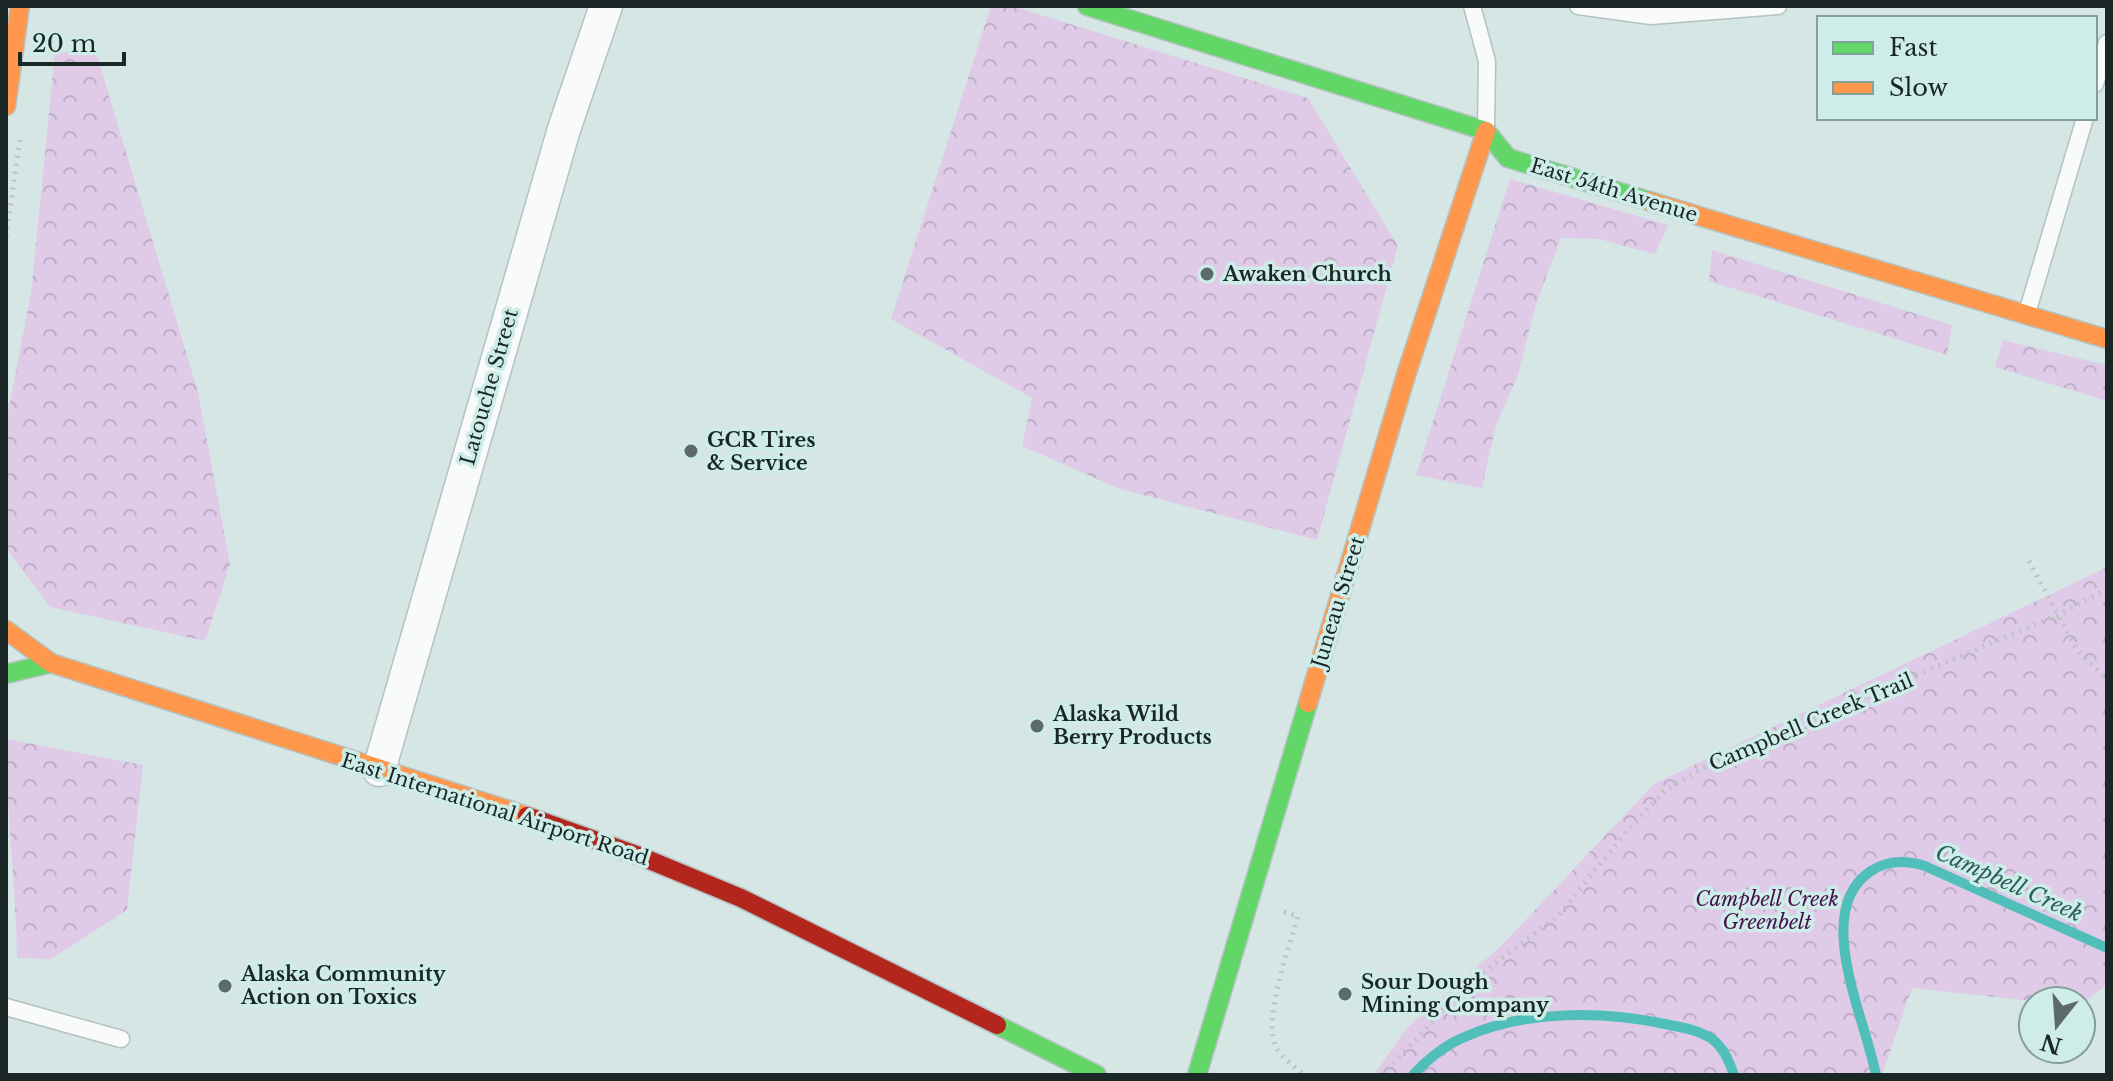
<svg xmlns="http://www.w3.org/2000/svg" width="2113" height="1081" font-family="'Libre Baskerville',serif">
	<style>
		.forest { fill: url(#forest-crowns) }
		.lines { fill: none; stroke-linecap: round; stroke-linejoin: round }
		.stream { stroke: #51bfb9; stroke-width: 10 }
		.lane-casing { stroke: #b4c2c0; stroke-width: 19 }
		.street-casing { stroke: #b4c2c0; stroke-width: 35 }
		.fast-casing { stroke: #b4c2c0; stroke-width: 21 }
		.slow-casing { stroke: #b4c2c0; stroke-width: 21 }
		.jam-casing { stroke: #b4c2c0; stroke-width: 21 }
		.path { stroke: #bdc3c2; stroke-width: 5; stroke-dasharray: 2 6; stroke-linecap: butt }
		.lane { stroke: #f9fbfb; stroke-width: 16 }
		.street { stroke: #f9fbfb; stroke-width: 32 }
		.fast { stroke: #63d668; stroke-width: 18 }
		.slow { stroke: #ff974d; stroke-width: 18 }
		.jam { stroke: #b3261e; stroke-width: 18 }
		.poi-dot { fill: #5c6a68; stroke: #ceede9; stroke-width: 3 }
		.labels { text-anchor: middle; dominant-baseline: central; stroke-width: 7; stroke-linejoin: round; paint-order: stroke }
		.street-label { font-size: 20px; fill: #1b2726; stroke: #ceede9 }
		.poi-label { font-size: 20px; font-weight: bold; fill: #1b2726; stroke: #ceede9; text-anchor: start }
		.park-label { font-size: 20px; font-style: italic; fill: #470f4c; stroke: #ceede9 }
		.water-label { font-size: 22px; font-style: italic; fill: #2a605d; stroke: #ceede9 }
	</style>
	<defs>
		<pattern id="forest-crowns" width="20" height="18" patternUnits="userSpaceOnUse" patternTransform="scale(2)"><rect width="20" height="18" fill="#dfcbe8"/><path d="M2 6a3 3 0 1 1 6 0M12 15a3 3 0 1 1 6 0" fill="none" stroke="#bfaec7"/></pattern>
	</defs>
	<rect width="100%" height="100%" fill="#d5e6e4"/>
	<g class="forest">
		<polygon points="991,6 1012,6 1308,98 1398,246 1317,540 1120,489 1022,446 1032,398 891,319"/>
		<polygon points="55,52 96,52 198,392 230,564 205,641 50,607 6,548 6,422 31,293"/>
		<polygon points="1510,179 1668,225 1655,254 1599,239 1561,238 1536,304 1518,375 1496,425 1482,488 1416,475"/>
		<polygon points="1712,250 1952,325 1947,355 1709,281"/>
		<polygon points="2003,340 2107,365 2107,401 1995,367"/>
		<polygon points="2107,567 2107,985 2081,1004 2081,1001 2033,1001 1912,988 1882,1075 1374,1075 1405,1030 1501,946 1654,784"/>
		<path d="M6 739 143 765 127 910 51 959 17 958C16 885 6 812 6 739Z"/>
	</g>
	<g class="lines">
		<g class="stream">
			<path d="M1413 1075C1428 1059 1446 1044 1467 1036 1526 1010 1603 1011 1665 1024 1681 1027 1699 1030 1712 1039 1724 1048 1729 1061 1734 1075"/>
			<path d="M1876 1075C1866 1020 1811 910 1871 871 1888 860 1906 860 1925 866L2107 948"/>
		</g>
		<g class="lane-casing">
			<g id="lane">
				<polyline points="1472,6 1487,61 1486,130"/>
				<polyline points="1578,6 1651,16 1778,6"/>
				<polyline points="2095,84 2107,43"/>
				<polyline points="2027,313 2085,118"/>
				<polyline points="6,1007 121,1039"/>
			</g>
		</g>
		<g class="street-casing">
			<polyline id="street" points="379,770 564,129 606,6"/>
		</g>
		<g class="fast-casing">
			<g id="fast">
				<polyline points="1087,6 1486,131 1508,158 1649,201"/>
				<polyline points="6,674 51,663"/>
				<polyline points="997,1025 1097,1075"/>
				<polyline points="1197,1075 1308,703"/>
			</g>
		</g>
		<g class="slow-casing">
			<g id="slow">
				<polyline points="6,106 20,6"/>
				<polyline points="1649,201 2107,339"/>
				<polyline points="6,630 51,663 527,816"/>
				<polyline points="1308,703 1406,375 1486,131"/>
			</g>
		</g>
		<g class="jam-casing">
			<polyline id="jam" points="527,816 642,857 741,898 997,1025"/>
		</g>
		<g class="path">
			<polyline points="6,237 20,139"/>
			<polyline points="2029,561 2077,650 2107,679"/>
			<path d="M1284 912 1298 916C1289 948 1264 1016 1275 1045 1281 1058 1295 1068 1306 1075"/>
			<polyline points="1382,1075 1468,984 1558,916 1627,831 1664,791 1718,759 2058,615 2107,589"/>
		</g>
		<use href="#lane" class="lane"/>
		<use href="#street" class="street"/>
		<use href="#fast" class="fast"/>
		<use href="#slow" class="slow"/>
		<use href="#jam" class="jam"/>
	</g>
	<g class="poi-dot">
		<circle cx="1207" cy="274" r="8"/>
		<circle cx="691" cy="451" r="8"/>
		<circle cx="1037" cy="726" r="8"/>
		<circle cx="225" cy="986" r="8"/>
		<circle cx="1345" cy="994" r="8"/>
	</g>
	<g class="labels">
		<g class="street-label">
			<text transform="translate(1614 190) rotate(17)">East 54th Avenue</text>
			<text transform="translate(489 387) rotate(-74)">Latouche Street</text>
			<text transform="translate(1338 602) rotate(-73)">Juneau Street</text>
			<text transform="translate(1811 722) rotate(-23)">Campbell Creek Trail</text>
			<text transform="translate(495 809) rotate(18)">East International Airport Road</text>
		</g>
		<g class="poi-label">
			<text x="1223" y="274">Awaken Church</text>
			<text x="707" y="440">GCR Tires<tspan x="707" dy="23">&amp; Service</tspan></text>
			<text x="1053" y="714">Alaska Wild<tspan x="1053" dy="23">Berry Products</tspan></text>
			<text x="241" y="974">Alaska Community<tspan x="241" dy="23">Action on Toxics</tspan></text>
			<text x="1361" y="982">Sour Dough<tspan x="1361" dy="23">Mining Company</tspan></text>
		</g>
		<g class="park-label">
			<text x="1767" y="899">Campbell Creek<tspan x="1767" dy="23">Greenbelt</tspan></text>
		</g>
		<g class="water-label">
			<text transform="translate(2009 883) rotate(24)">Campbell Creek</text>
		</g>
	</g>
	<rect width="2113" height="1081" fill="none" stroke="#1b2726" stroke-width="16"/>
	<rect x="1817" y="16" width="280" height="104" fill="#ceede9" stroke="#869e9b" stroke-width="2"/>
	<rect x="1833" y="42" width="40" height="12" fill="#63d668" stroke="#869e9b" stroke-width="2"/>
	<text x="1889" y="56" font-size="24" fill="#1b2726">Fast</text>
	<rect x="1833" y="82" width="40" height="12" fill="#ff974d" stroke="#869e9b" stroke-width="2"/>
	<text x="1889" y="96" font-size="24" fill="#1b2726">Slow</text>
	<g transform="translate(2057 1025) rotate(197)"><circle r="38" fill="#ceede9" stroke="#869e9b" stroke-width="2"/>
	<path d="M0-6L14 30L0 20L-14 30Z" fill="#5c6a68"/>
	<text y="-12" font-size="22" font-weight="bold" text-anchor="middle" fill="#1b2726">N</text>
	</g>
	<path d="M20 52v12h104v-12" fill="none" stroke="#1b2726" stroke-width="4"/>
	<text x="32" y="52" font-size="24" fill="#1b2726" stroke="#ceede9" stroke-width="6" paint-order="stroke">20 m</text>
</svg>
